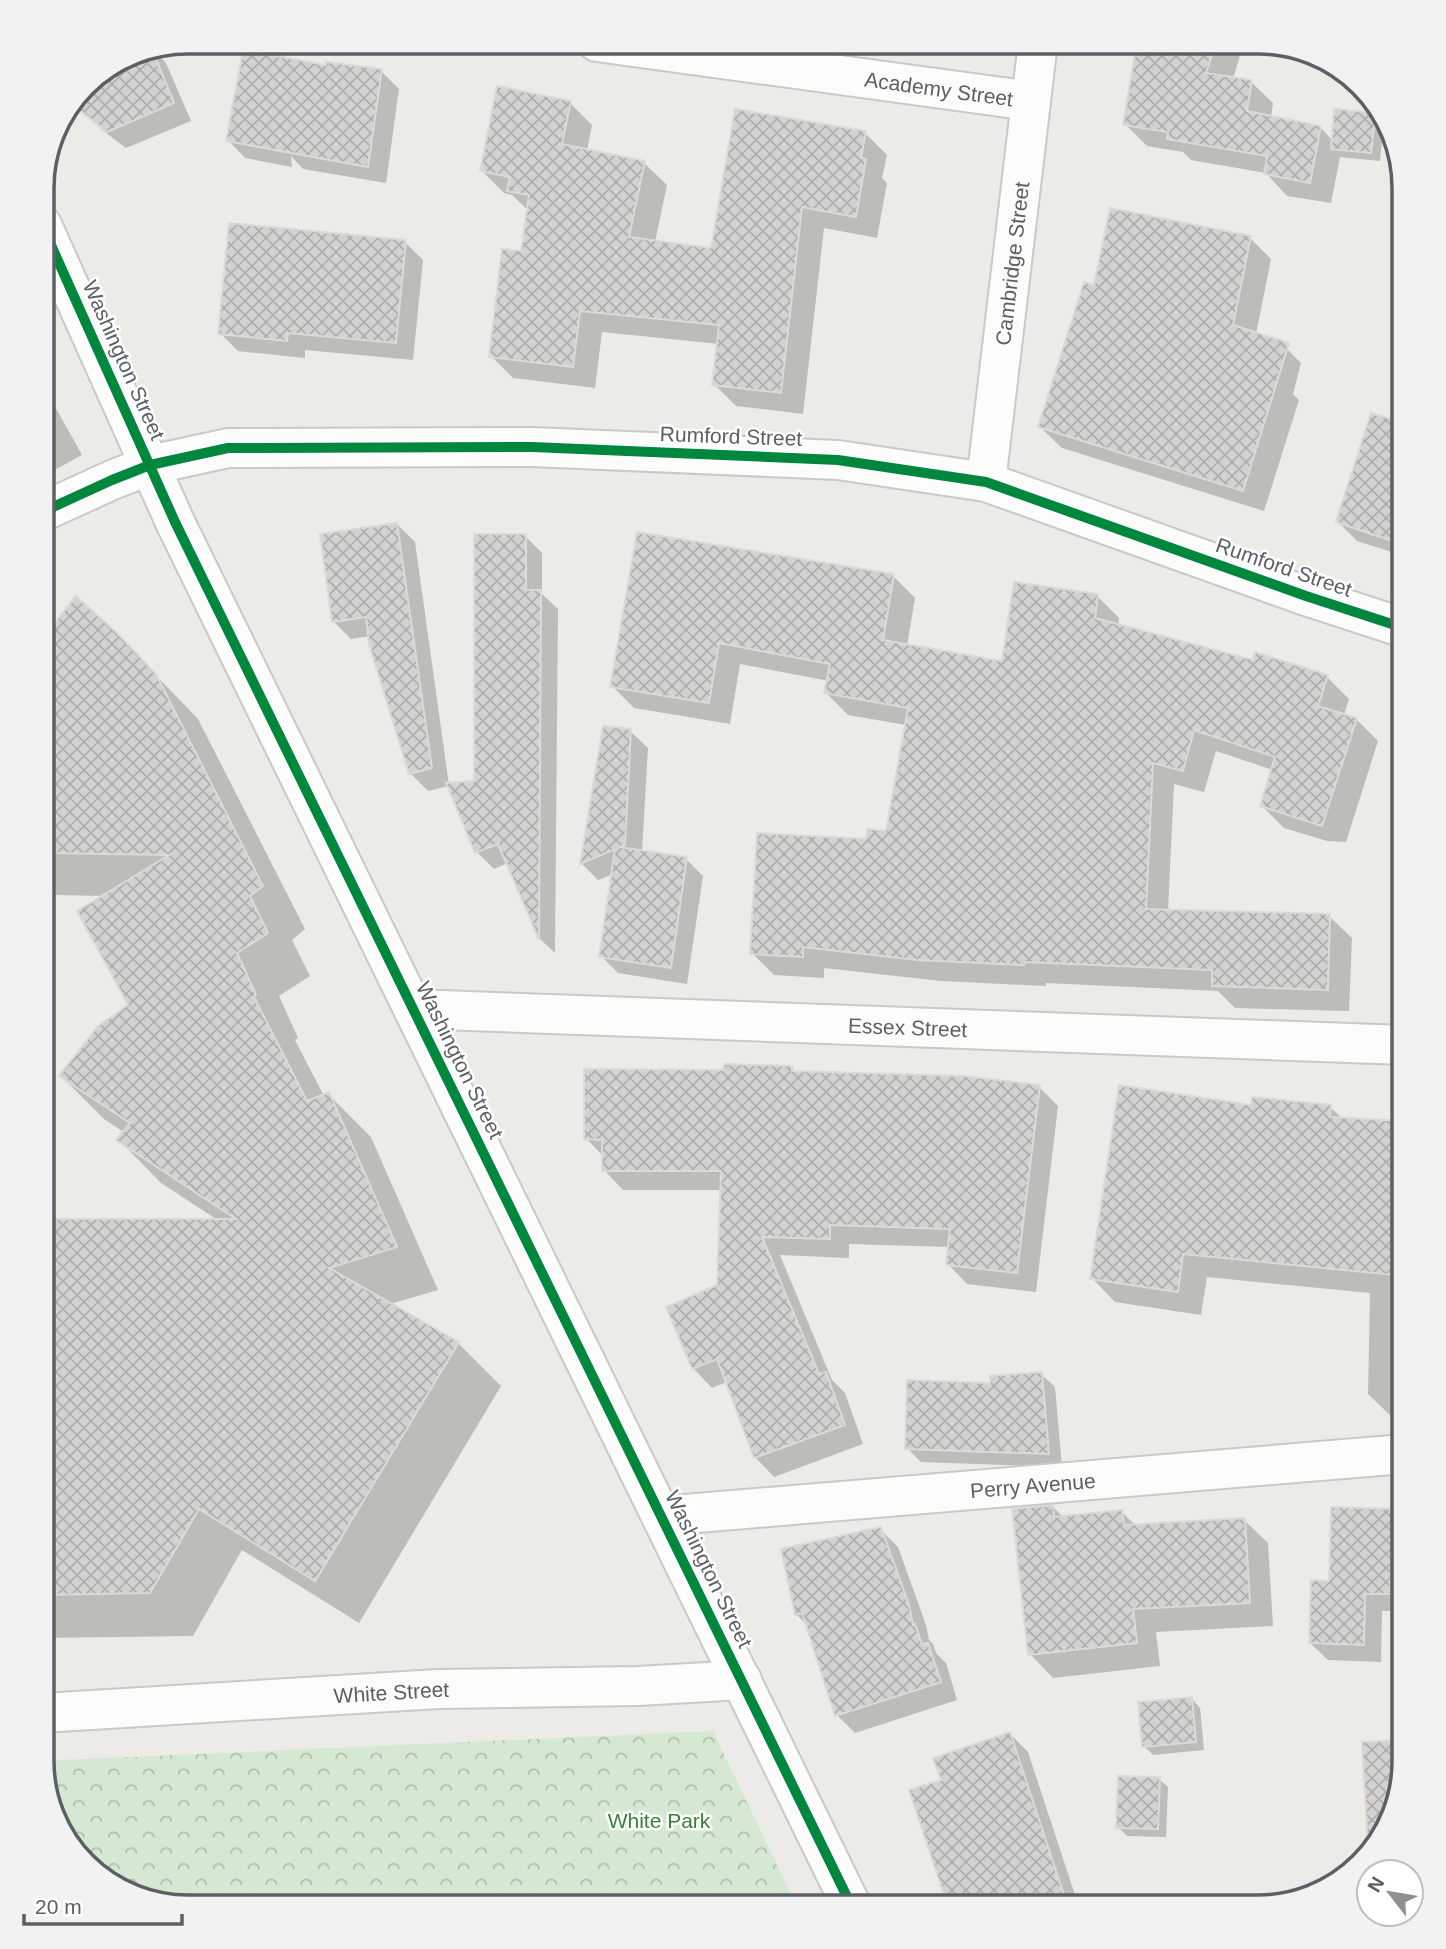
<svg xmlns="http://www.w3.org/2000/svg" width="1446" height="1949" font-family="Helvetica,sans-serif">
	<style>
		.park { fill: url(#park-crowns) }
		.shadow { fill: #0003 }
		.building { fill: url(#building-cross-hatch); stroke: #dbdad6; stroke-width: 2 }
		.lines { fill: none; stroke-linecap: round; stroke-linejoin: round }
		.minor-casing { stroke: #c9c9c9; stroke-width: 42 }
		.tertiary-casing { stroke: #c9c9c9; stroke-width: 42 }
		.minor { stroke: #fcfcfb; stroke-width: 38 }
		.tertiary { stroke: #fcfcfb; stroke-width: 38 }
		.cycleway-casing { stroke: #fff; stroke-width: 15 }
		.cycleway { stroke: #00873e; stroke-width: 10 }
		.labels { text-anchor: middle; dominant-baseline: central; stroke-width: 5; stroke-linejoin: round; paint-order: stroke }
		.street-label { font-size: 21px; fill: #5c6065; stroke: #fff }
		.park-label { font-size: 21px; fill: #348336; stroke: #fff }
		.rim { fill: none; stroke: #5c6065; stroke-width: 3.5 }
	</style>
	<defs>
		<pattern id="park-crowns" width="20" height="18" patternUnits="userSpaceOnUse" patternTransform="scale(1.75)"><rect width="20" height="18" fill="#d4e8d2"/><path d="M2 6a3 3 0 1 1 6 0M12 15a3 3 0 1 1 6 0" fill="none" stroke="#afbfae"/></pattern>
		<pattern id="building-cross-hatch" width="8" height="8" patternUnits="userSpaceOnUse" patternTransform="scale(1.75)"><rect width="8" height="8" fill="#d3d2d0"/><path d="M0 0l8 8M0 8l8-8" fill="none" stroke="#aeaeac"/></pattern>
	</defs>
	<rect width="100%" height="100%" fill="#ecebe7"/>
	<polygon class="park" points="713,1731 797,1907 188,1907 115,1888 66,1842 42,1761"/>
	<g class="shadow">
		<polygon points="246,42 284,42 289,121 327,67 381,71 399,89 386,183 303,169 291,156 292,167 245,158 228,140"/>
		<polygon points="1139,42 1244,42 1233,79 1251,82 1273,103 1271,118 1320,127 1333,141 1375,115 1384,124 1380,161 1340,157 1331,203 1287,196 1266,173 1191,160 1183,152 1147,146 1125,124"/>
		<polygon points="153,49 166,63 191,121 126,148 102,130 83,111 78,97 91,79 133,53"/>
		<polygon points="570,103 592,125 587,151 644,163 667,185 655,242 712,249 865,133 887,155 882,178 887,183 877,238 824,228 803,414 736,406 714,384 719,344 602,332 595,388 513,378 491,356 523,253 529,211 512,195 504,193 482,171"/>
		<polygon points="1250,238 1271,259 1256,334 1280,342 1301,363 1293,394 1299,400 1264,511 1062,448 1040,427 1096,288"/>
		<polygon points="405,242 423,260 413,360 305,350 305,358 238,351 220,333"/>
		<polygon points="42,383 82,455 42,477"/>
		<polygon points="1404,425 1404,556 1357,541 1338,522"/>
		<polygon points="397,524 415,542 449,785 476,783 525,536 542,553 542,594 558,609 555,953 540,939 508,863 494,869 477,852 449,786 428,791 410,773 370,636 351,639 333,621"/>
		<polygon points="638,534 893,576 915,598 907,646 1003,663 1097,596 1119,618 1118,626 1254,662 1327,677 1349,699 1344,715 1356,719 1378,741 1346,842 1327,841 1284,828 1262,806 1273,770 1216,751 1204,792 1174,784 1168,911 1329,916 1352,938 1349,1011 1235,1008 1218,991 1046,983 1046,986 941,981 824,968 824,978 774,975 752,953 868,841 887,833 906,725 848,715 826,693 829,681 740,664 730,724 634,708 612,686"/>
		<polygon points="116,634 198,719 305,929 292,940 310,976 279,996 298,1038 295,1040 324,1096 328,1094 371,1137 438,1290 390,1304 458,1343 501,1386 359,1623 242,1550 193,1636 42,1638 42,1221 219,1221 161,1183 119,1140 125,1133 104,1119 61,1076 130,1006 105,896 53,895 42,884 42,642"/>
		<polygon points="605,728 630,731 648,748 642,852 686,859 703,876 687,984 618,973 601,956 613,874 598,880 582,864"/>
		<polygon points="792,1068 797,1073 1039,1087 1058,1106 1036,1292 967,1284 948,1264 950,1247 849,1244 849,1258 780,1255 832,1380 845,1393 863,1444 774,1477 755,1457 727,1382 712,1388 693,1368 719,1286 722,1190 623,1190 604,1170 604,1157 586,1138 725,1072"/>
		<polygon points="1253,1107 1330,1107 1343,1119 1404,1123 1404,1417 1392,1417 1368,1394 1370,1293 1207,1277 1201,1315 1115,1302 1092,1278"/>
		<polygon points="1041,1374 1055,1387 1062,1467 921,1462 907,1448 992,1385"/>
		<polygon points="1053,1507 1064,1518 1122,1512 1136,1526 1244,1520 1268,1543 1273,1626 1156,1632 1160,1666 1053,1678 1030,1654"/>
		<polygon points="1392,1510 1395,1514 1404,1514 1404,1611 1382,1611 1381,1662 1328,1660 1310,1643 1330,1583"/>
		<polygon points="880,1529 898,1547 926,1625 929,1640 933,1644 936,1653 946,1663 957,1700 855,1733 837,1715 808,1626 796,1614"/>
		<polygon points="1192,1699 1200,1708 1204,1750 1153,1755 1144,1746"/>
		<polygon points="1010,1734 1028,1752 1079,1907 957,1907 943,1781"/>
		<polygon points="1159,1779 1168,1787 1166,1837 1127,1836 1118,1827"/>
	</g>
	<g class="building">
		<polygon points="1137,42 1216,42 1206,73 1252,80 1247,111 1321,126 1310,183 1264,174 1267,156 1167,139 1168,132 1123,125"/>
		<polygon points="152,49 174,103 107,132 72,104 91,79 132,53"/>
		<polygon points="243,50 326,65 326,62 382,69 368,167 226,141"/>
		<polygon points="497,86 571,101 562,144 645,161 629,237 711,248 735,109 866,131 861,158 866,159 856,217 802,207 781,393 712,385 719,325 580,311 573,367 489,357 502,249 521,251 529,195 507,191 510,177 480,171"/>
		<polygon points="1334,109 1376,113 1371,153 1331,149"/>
		<polygon points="1110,208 1251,236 1233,325 1289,343 1243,491 1038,427 1084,282 1094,285"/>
		<polygon points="229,223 406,240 396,343 288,333 287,341 218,334"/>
		<polygon points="1371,413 1404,423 1404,545 1336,522"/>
		<polygon points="397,523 432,768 409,774 369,644 366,617 332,622 320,534"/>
		<polygon points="637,532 894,574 883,640 1002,661 1014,582 1098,594 1095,618 1253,660 1255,652 1328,675 1318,706 1357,718 1322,826 1260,806 1275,757 1194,730 1183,771 1153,763 1146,909 1330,914 1328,990 1212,986 1212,970 1025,962 1024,965 917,960 803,947 803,957 750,954 757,833 866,839 867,829 886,831 908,708 824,693 830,664 719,643 709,703 610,687"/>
		<polygon points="474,534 526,534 526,590 541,590 539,940 498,844 475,853 446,783 474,781"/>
		<polygon points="76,596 117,633 156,674 263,886 250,896 268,933 237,953 256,995 254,997 307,1101 329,1092 397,1247 329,1268 459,1342 315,1581 199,1509 150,1593 42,1595 42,1219 236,1219 116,1140 130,1123 59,1076 98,1026 128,1005 77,911 169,855 42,853 42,639"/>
		<polygon points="603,726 631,729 625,845 619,847 687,857 671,968 599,957 615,849 580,864"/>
		<polygon points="724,1064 792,1066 792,1071 964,1076 1040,1085 1017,1273 946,1265 950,1229 830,1225 830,1239 762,1237 819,1374 826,1372 845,1425 754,1458 717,1359 692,1369 666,1307 717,1285 721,1171 602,1171 602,1140 584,1139 584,1069 724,1070"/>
		<polygon points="1119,1085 1251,1105 1252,1097 1331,1105 1330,1117 1404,1121 1404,1276 1183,1254 1178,1292 1090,1279"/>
		<polygon points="1042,1372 1049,1454 905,1449 907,1380 990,1383 990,1376"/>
		<polygon points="1053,1505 1054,1517 1122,1510 1124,1525 1245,1518 1250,1603 1133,1609 1137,1643 1028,1655 1012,1509"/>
		<polygon points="1331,1507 1393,1509 1390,1594 1365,1594 1364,1645 1309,1643 1311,1580 1329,1581"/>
		<polygon points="881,1527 909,1605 913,1625 915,1624 922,1644 928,1643 941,1682 835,1716 802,1613 795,1615 781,1549"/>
		<polygon points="1192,1697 1196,1742 1142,1747 1138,1702"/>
		<polygon points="1010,1732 1068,1907 948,1907 909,1790 941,1780 933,1758"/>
		<polygon points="1404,1740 1404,1761 1385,1834 1368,1851 1362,1742"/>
		<polygon points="1118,1776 1160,1777 1158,1829 1116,1828"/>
	</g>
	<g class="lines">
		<g class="minor-casing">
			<g id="minor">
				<path id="s1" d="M597 42 1031 101"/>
				<path id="s2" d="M986 482 1038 42"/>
				<polyline points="42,512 112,480 150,465 228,448 532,447 838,460 986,482 1306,596 1404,628"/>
				<path id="s3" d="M413 1009 1404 1045"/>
				<path id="s4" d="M661 1516 1404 1454"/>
				<path id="s5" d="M42 1713 438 1689 638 1686 742 1680"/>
			</g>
		</g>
		<g class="tertiary-casing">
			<polyline id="tertiary" points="42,225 175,522 852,1907"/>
		</g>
		<use href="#minor" class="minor"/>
		<use href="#tertiary" class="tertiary"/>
		<g class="cycleway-casing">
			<g id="cycleway">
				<polyline points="42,225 175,522 852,1907"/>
				<polyline points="42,512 112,480 150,465 228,448 532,447 838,460 986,482 1306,596 1404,628"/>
			</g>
		</g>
		<use href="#cycleway" class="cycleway"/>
	</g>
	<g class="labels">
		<g class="street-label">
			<text stroke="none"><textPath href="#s1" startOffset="345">Academy Street</textPath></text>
			<text stroke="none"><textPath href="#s2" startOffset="220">Cambridge Street</textPath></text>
			<text transform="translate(124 360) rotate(66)">Washington Street</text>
			<text transform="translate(731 436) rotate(2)">Rumford Street</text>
			<text transform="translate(1284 567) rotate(19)">Rumford Street</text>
			<text stroke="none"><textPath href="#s3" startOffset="495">Essex Street</textPath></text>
			<text transform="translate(460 1060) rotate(64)">Washington Street</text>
			<text stroke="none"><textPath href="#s4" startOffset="373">Perry Avenue</textPath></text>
			<text transform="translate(709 1569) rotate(64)">Washington Street</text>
			<text stroke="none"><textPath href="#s5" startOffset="350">White Street</textPath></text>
		</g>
		<g class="park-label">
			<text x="659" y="1820">White Park</text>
		</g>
	</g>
	<path d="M0 0H1446V1949H0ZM188 54H1258A134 134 0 0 1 1392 188V1761A134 134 0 0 1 1258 1895H188A134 134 0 0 1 54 1761V188A134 134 0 0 1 188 54Z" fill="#f2f2f3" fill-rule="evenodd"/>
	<path class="rim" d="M188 54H1258A134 134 0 0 1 1392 188V1761A134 134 0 0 1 1258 1895H188A134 134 0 0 1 54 1761V188A134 134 0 0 1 188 54Z"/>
	<g transform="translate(1390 1893) rotate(301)"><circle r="33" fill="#ffffff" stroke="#bebfc1" stroke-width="2"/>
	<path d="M0-5L12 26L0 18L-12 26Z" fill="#8e9192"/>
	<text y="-10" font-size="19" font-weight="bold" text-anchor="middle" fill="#5c6065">N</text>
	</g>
	<path d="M24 1914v10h158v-10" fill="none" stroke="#5c6065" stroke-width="3.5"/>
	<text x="35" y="1914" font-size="21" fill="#5c6065" stroke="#ffffff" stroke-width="5" paint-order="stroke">20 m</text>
</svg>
